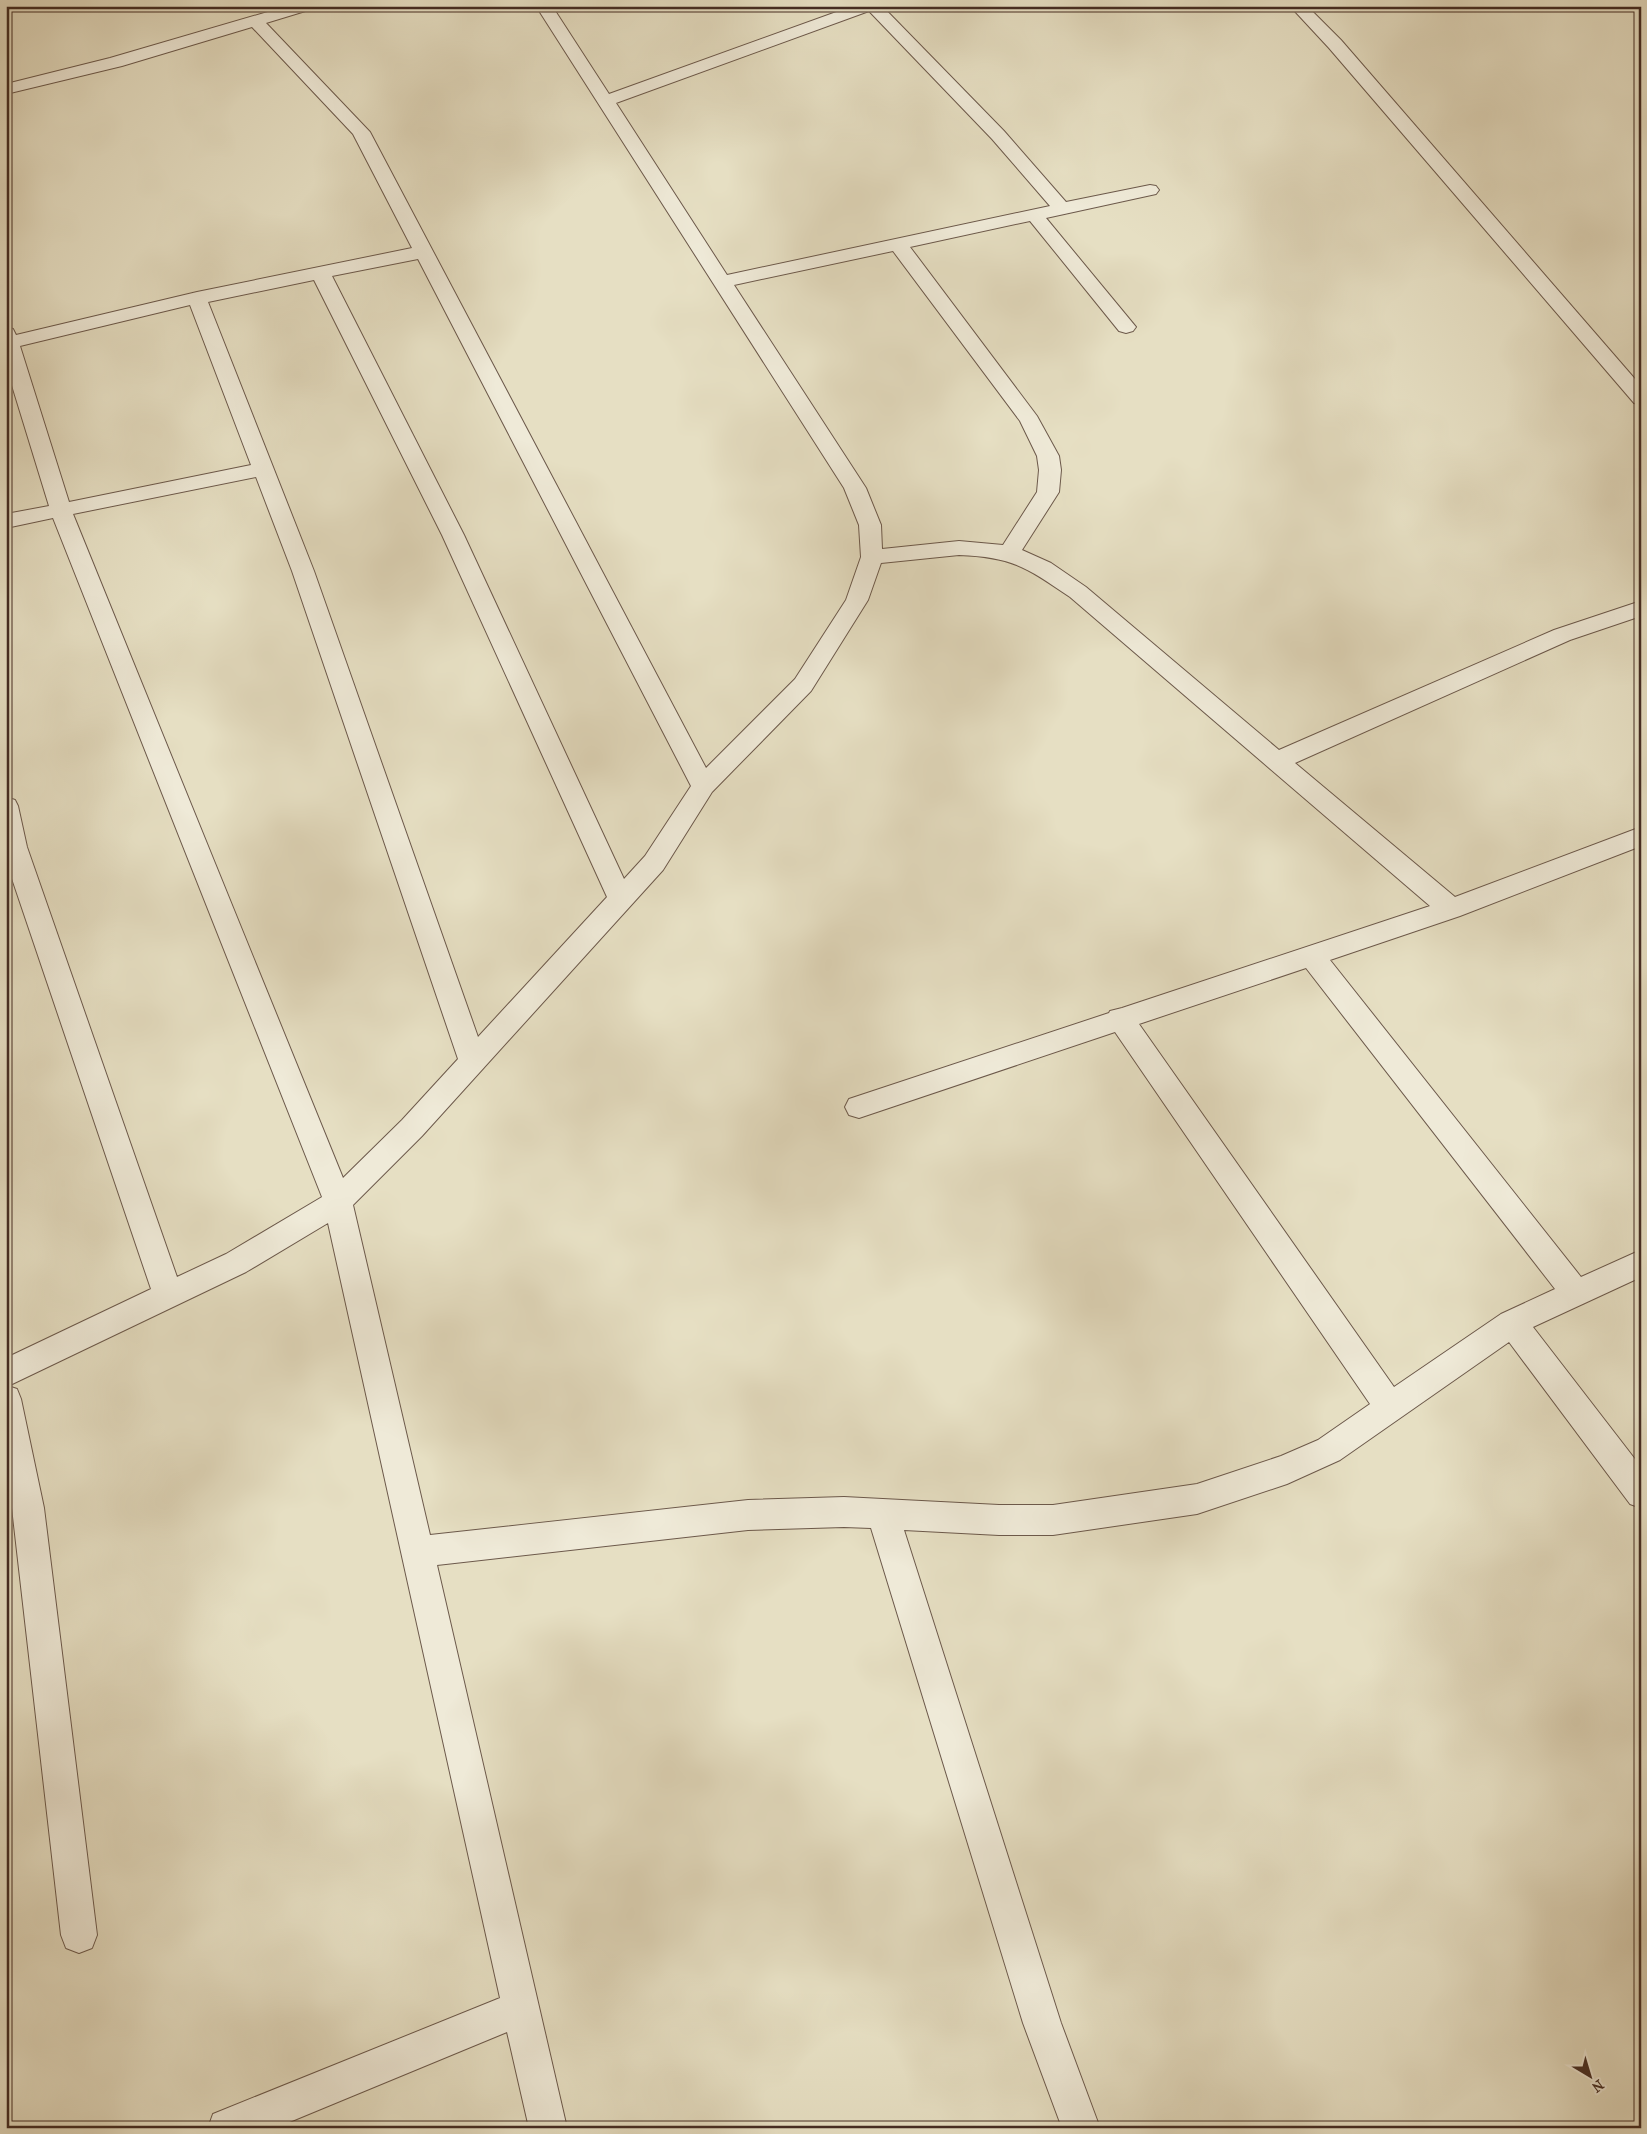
<svg xmlns="http://www.w3.org/2000/svg" width="1647" height="2134" font-family="'IM FELL French Canon',serif">
	<style>
		.lines { fill: none; stroke-linecap: round; stroke-linejoin: round }
		.minor-casing { stroke: #6c594b; stroke-width: 2 }
		.minor { fill: #efead8; fill-rule: evenodd }
	</style>
	<rect width="100%" height="100%" fill="#e6dfc3"/>
	<filter id="stains"><feTurbulence type="fractalNoise" baseFrequency=".004" numOctaves="4"/><feColorMatrix values="0 0 0 0 .2 0 0 0 0 .09 0 0 0 0 .02 0 0 0 .5 -.17"/></filter>
	<radialGradient id="worn" r=".72"><stop offset=".6" stop-color="#630" stop-opacity="0"/><stop offset="1" stop-color="#630" stop-opacity=".3"/></radialGradient>
	<g class="lines">
		<g class="minor-casing">
			<g id="minor">
				<path d="M288 6H314L312 9 266 23 370 132 706 768 795 679 846 600 861 557 859 525 844 488 536 6H552L609 94 853 6H882L1004 131 1066 202 1150 185 1156 186 1159 190 1156 194 1046 218 1136 327 1133 331 1126 333 1119 331 1030 221 910 247 1037 416 1059 456 1061 470 1059 492 1022 550 1051 563 1086 587 1279 750 1554 630 1641 601V616L1570 640 1295 763 1455 897 1641 827V846L1460 916 1330 960 1581 1277 1641 1250V1277L1533 1327 1641 1467V1508L1630 1504 1509 1342 1340 1460 1287 1484 1197 1514 1053 1535H999L904 1530 1061 2023 1100 2128H1062L1023 2023 871 1528 844 1527 748 1530 437 1565 567 2128H529L507 2032 275 2128H208L213 2114 500 1998 328 1223 246 1272 8 1386 17 1389 21 1399 44 1508 97 1935 92 1948 79 1953 66 1948 61 1935 12 1508 6 1479V1358L151 1289 6 861V797L15 800 18 806 27 847 177 1277 226 1254 322 1197 53 518 6 528V514L49 506 6 366V327L13 329 16 335 197 292 412 248 353 134 252 27 122 66 6 94V84L110 58ZM869 11 992 139 1050 206 727 275 616 103ZM893 251 1020 421 1037 456 1039 470 1037 492 1003 545 959 541 882 549 881 525 866 488 734 285ZM418 259 691 786 645 856 624 879 464 535 332 276ZM314 280 442 535 607 897 478 1037 314 571 208 302ZM190 305 251 465 69 502 20 346ZM256 477 292 571 458 1059 402 1120 343 1178 73 514ZM959 555C1013 557 1027 568 1070 597L1430 906 1122 1008 1110 1011 1109 1013 849 1099 845 1107 849 1115 859 1118 1115 1032 1370 1404 1318 1440 1281 1456 1197 1484 1053 1505H999L844 1497 748 1500 430 1535 353 1205 422 1136 663 870 712 792 811 691 868 600 881 563ZM1306 968 1555 1289 1501 1314 1394 1387 1139 1024Z"/>
				<polygon points="1290,6 1307,6 1341,40 1641,386 1641,405 1634,403 1329,48"/>
			</g>
		</g>
		<use href="#minor" class="minor"/>
	</g>
	<rect width="1647" height="2134" fill="none" stroke="#e6dfc3" stroke-width="25"/>
	<rect x="8" y="8" width="1632" height="2119" fill="none" stroke="#442c23" stroke-width="2.5"/>
	<rect x="12" y="12" width="1622" height="2109" fill="none" stroke="#442c23"/>
	<g transform="translate(1590 2076) rotate(142)" stroke="#efead8" stroke-width="4" paint-order="stroke">
	<path d="M0-4L9 19L0 12L-9 19Z" fill="#442c23"/>
	<text y="-8" font-size="14" font-weight="bold" text-anchor="middle" fill="#442c23">N</text>
	</g>
	<rect width="100%" height="100%" filter="url(#stains)"/>
	<rect width="100%" height="100%" fill="url(#worn)"/>
</svg>
